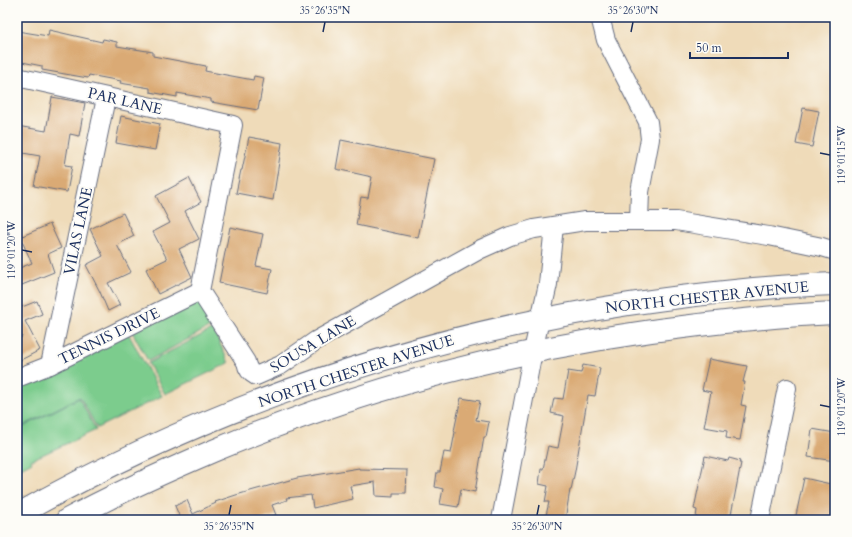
<svg xmlns="http://www.w3.org/2000/svg" width="852" height="537" font-family="Cardo,serif">
	<style>
		.green { fill: #7bcc8d; stroke: #4b7e76 }
		.building { fill: #daaa75 }
		.lines { fill: none; stroke-linecap: round; stroke-linejoin: round }
		.minor-casing { stroke: #656b7e; stroke-width: 20 }
		.major-casing { stroke: #656b7e; stroke-width: 24 }
		.minor { stroke: #fff; stroke-width: 18 }
		.major { stroke: #fff; stroke-width: 22 }
		.ticks { fill: none; stroke: #1b2f5e; stroke-width: 1.5 }
		.labels { text-anchor: middle; dominant-baseline: central; stroke-width: 4; stroke-linejoin: round; paint-order: stroke }
		.street-label { font-size: 15px; fill: #1b2f5e; stroke: #fdfcf7 }
		.neatline { fill: none; stroke: #1b2f5e; stroke-width: 1.5 }
		.ticks-label { font-size: 10px; text-anchor: middle; fill: #1b2f5e }
	</style>
	<rect width="100%" height="100%" fill="#fdfcf7"/>
	<filter id="ink" filterUnits="userSpaceOnUse"><feTurbulence type="fractalNoise" baseFrequency=".025" numOctaves="2"/><feDisplacementMap in="SourceGraphic" scale="8" xChannelSelector="R" yChannelSelector="G"/><feConvolveMatrix kernelMatrix="1 2 1 2 8 2 1 2 1" color-interpolation-filters="sRGB"/></filter>
	<filter id="wash" filterUnits="userSpaceOnUse"><feTurbulence type="fractalNoise" baseFrequency=".012" numOctaves="4" result="noise"/><feDisplacementMap in="SourceGraphic" scale="16" xChannelSelector="R" yChannelSelector="G"/><feGaussianBlur stdDeviation="0.9" result="paint"/><feColorMatrix in="noise" values="0 0 0 0 0 0 0 0 0 0 0 0 0 0 0 0 0 1.4 0 .05"/><feComposite in="paint" operator="in"/></filter>
	<g filter="url(#wash)">
		<rect width="100%" height="100%" fill="#efdbb9"/>
		<g class="green">
			<polygon points="198,296 212,326 148,361 130,328"/>
			<polygon points="213,329 229,363 165,394 148,363"/>
			<polygon points="127,331 162,396 97,428 80,397 17,429 17,388"/>
			<polygon points="79,398 96,430 31,460 32,462 17,470 17,430"/>
		</g>
		<g id="blocks">
			<g class="building">
				<polygon points="49,30 102,42 103,39 117,42 117,46 153,52 153,56 206,66 205,71 253,80 254,76 264,78 258,110 211,102 211,99 177,93 177,97 150,92 150,88 120,83 121,81 89,75 88,78 42,70 42,66 17,61 17,31 48,36"/>
				<polygon points="52,97 85,103 79,136 70,134 65,165 72,166 67,192 34,186 40,156 17,152 17,126 46,131"/>
				<polygon points="803,108 819,111 812,147 796,144"/>
				<polygon points="121,116 160,124 155,150 116,143"/>
				<polygon points="249,137 282,143 273,200 236,193 241,170 242,170"/>
				<polygon points="341,140 434,159 418,238 356,225 361,197 368,198 372,177 336,169"/>
				<polygon points="189,178 201,202 185,211 199,239 179,249 192,277 158,294 146,269 167,259 153,232 170,223 156,196"/>
				<polygon points="123,213 134,236 117,245 131,272 108,283 120,305 108,311 100,292 86,265 103,256 90,229"/>
				<polygon points="50,224 61,248 48,254 54,272 17,287 17,269 32,263 20,237"/>
				<polygon points="230,227 263,234 256,266 272,269 267,293 219,283"/>
				<polygon points="37,301 42,314 25,321 40,350 17,362 17,339 22,337 17,324 17,309"/>
				<polygon points="709,359 747,366 743,382 745,382 741,405 746,406 740,440 726,438 727,431 704,427 711,392 702,390"/>
				<polygon points="583,365 600,368 595,396 588,395 575,471 571,490 570,490 565,520 545,520 549,502 545,502 548,486 539,484 541,469 543,469 548,446 558,448 564,416 551,413 554,398 563,399 568,371 581,373"/>
				<polygon points="461,398 480,401 476,420 489,422 486,437 484,437 475,492 461,489 458,507 440,504 443,489 435,487 437,472 440,472 444,452 451,453 455,432 454,431"/>
				<polygon points="812,429 835,433 835,461 808,457"/>
				<polygon points="705,456 728,461 729,458 740,461 739,463 741,463 730,520 706,520 696,518 697,510 694,509"/>
				<polygon points="359,468 359,469 407,470 406,493 393,493 393,497 376,496 375,482 350,486 353,499 313,508 311,495 286,498 287,500 272,505 276,515 260,520 181,520 175,506 187,500 193,514 216,503 215,502 236,495 297,478"/>
				<polygon points="804,478 835,485 835,500 831,520 795,520"/>
			</g>
		</g>
	</g>
	<g filter="url(#ink)">
		<use href="#blocks" fill-opacity="0" stroke="#656b7e" stroke-width="1"/>
		<g class="lines">
			<g class="minor-casing">
				<g id="minor">
					<polyline points="600,17 606,40 648,122 650,139 640,192 639,220"/>
					<path d="M17 77 233 125 200 291 246 362C247 368 250 373 256 376L281 365 317 340 481 249 510 236 534 229 585 221H676L769 236 822 247 835 251"/>
					<polyline points="50,365 106,98"/>
					<polyline points="17,378 50,365 200,291"/>
					<polyline points="501,520 533,351 548,284 554,226"/>
					<polyline points="760,520 787,388"/>
				</g>
			</g>
			<g class="major-casing">
				<g id="major">
					<path d="M17 515C207 408 414 337 629 304 697 294 766 286 835 284"/>
					<path d="M67 520C114 494 164 472 213 451 372 384 536 343 707 324 749 319 792 315 835 313"/>
				</g>
			</g>
			<use href="#minor" class="minor"/>
			<use href="#major" class="major"/>
		</g>
	</g>
	<path class="ticks" d="M323 32 325 22M631 32 633 22M820 153 830 155M22 250 32 252M820 405 830 407M229 515 231 505M537 515 539 505"/>
	<g class="labels">
		<g class="street-label">
			<text transform="translate(125 101) rotate(13)">PAR LANE</text>
			<text transform="translate(78 231) rotate(-78)">VILAS LANE</text>
			<text transform="translate(707 297) rotate(-6)">NORTH CHESTER AVENUE</text>
			<text transform="translate(109 336) rotate(-26)">TENNIS DRIVE</text>
			<text transform="translate(313 344) rotate(-31)">SOUSA LANE</text>
			<text transform="translate(356 371) rotate(-18)">NORTH CHESTER AVENUE</text>
		</g>
	</g>
	<rect width="852" height="537" fill="none" stroke="#fdfcf7" stroke-width="44"/>
	<path d="M690 52v6h98v-6" fill="none" stroke="#1b2f5e" stroke-width="2"/>
	<text x="696" y="52" font-size="12" fill="#1b2f5e" stroke="#fdfcf7" stroke-width="3" paint-order="stroke">50 m</text>
	<rect x="22" y="22" width="808" height="493" class="neatline"/>
	<g class="ticks-label">
		<text x="325" y="14">35°26'35"N</text>
		<text x="633" y="14">35°26'30"N</text>
		<text transform="translate(841 155) rotate(-90)" y="4">119°01'15"W</text>
		<text transform="translate(11 250) rotate(-90)" y="4">119°01'20"W</text>
		<text transform="translate(841 407) rotate(-90)" y="4">119°01'20"W</text>
		<text x="229" y="530">35°26'35"N</text>
		<text x="537" y="530">35°26'30"N</text>
	</g>
</svg>
